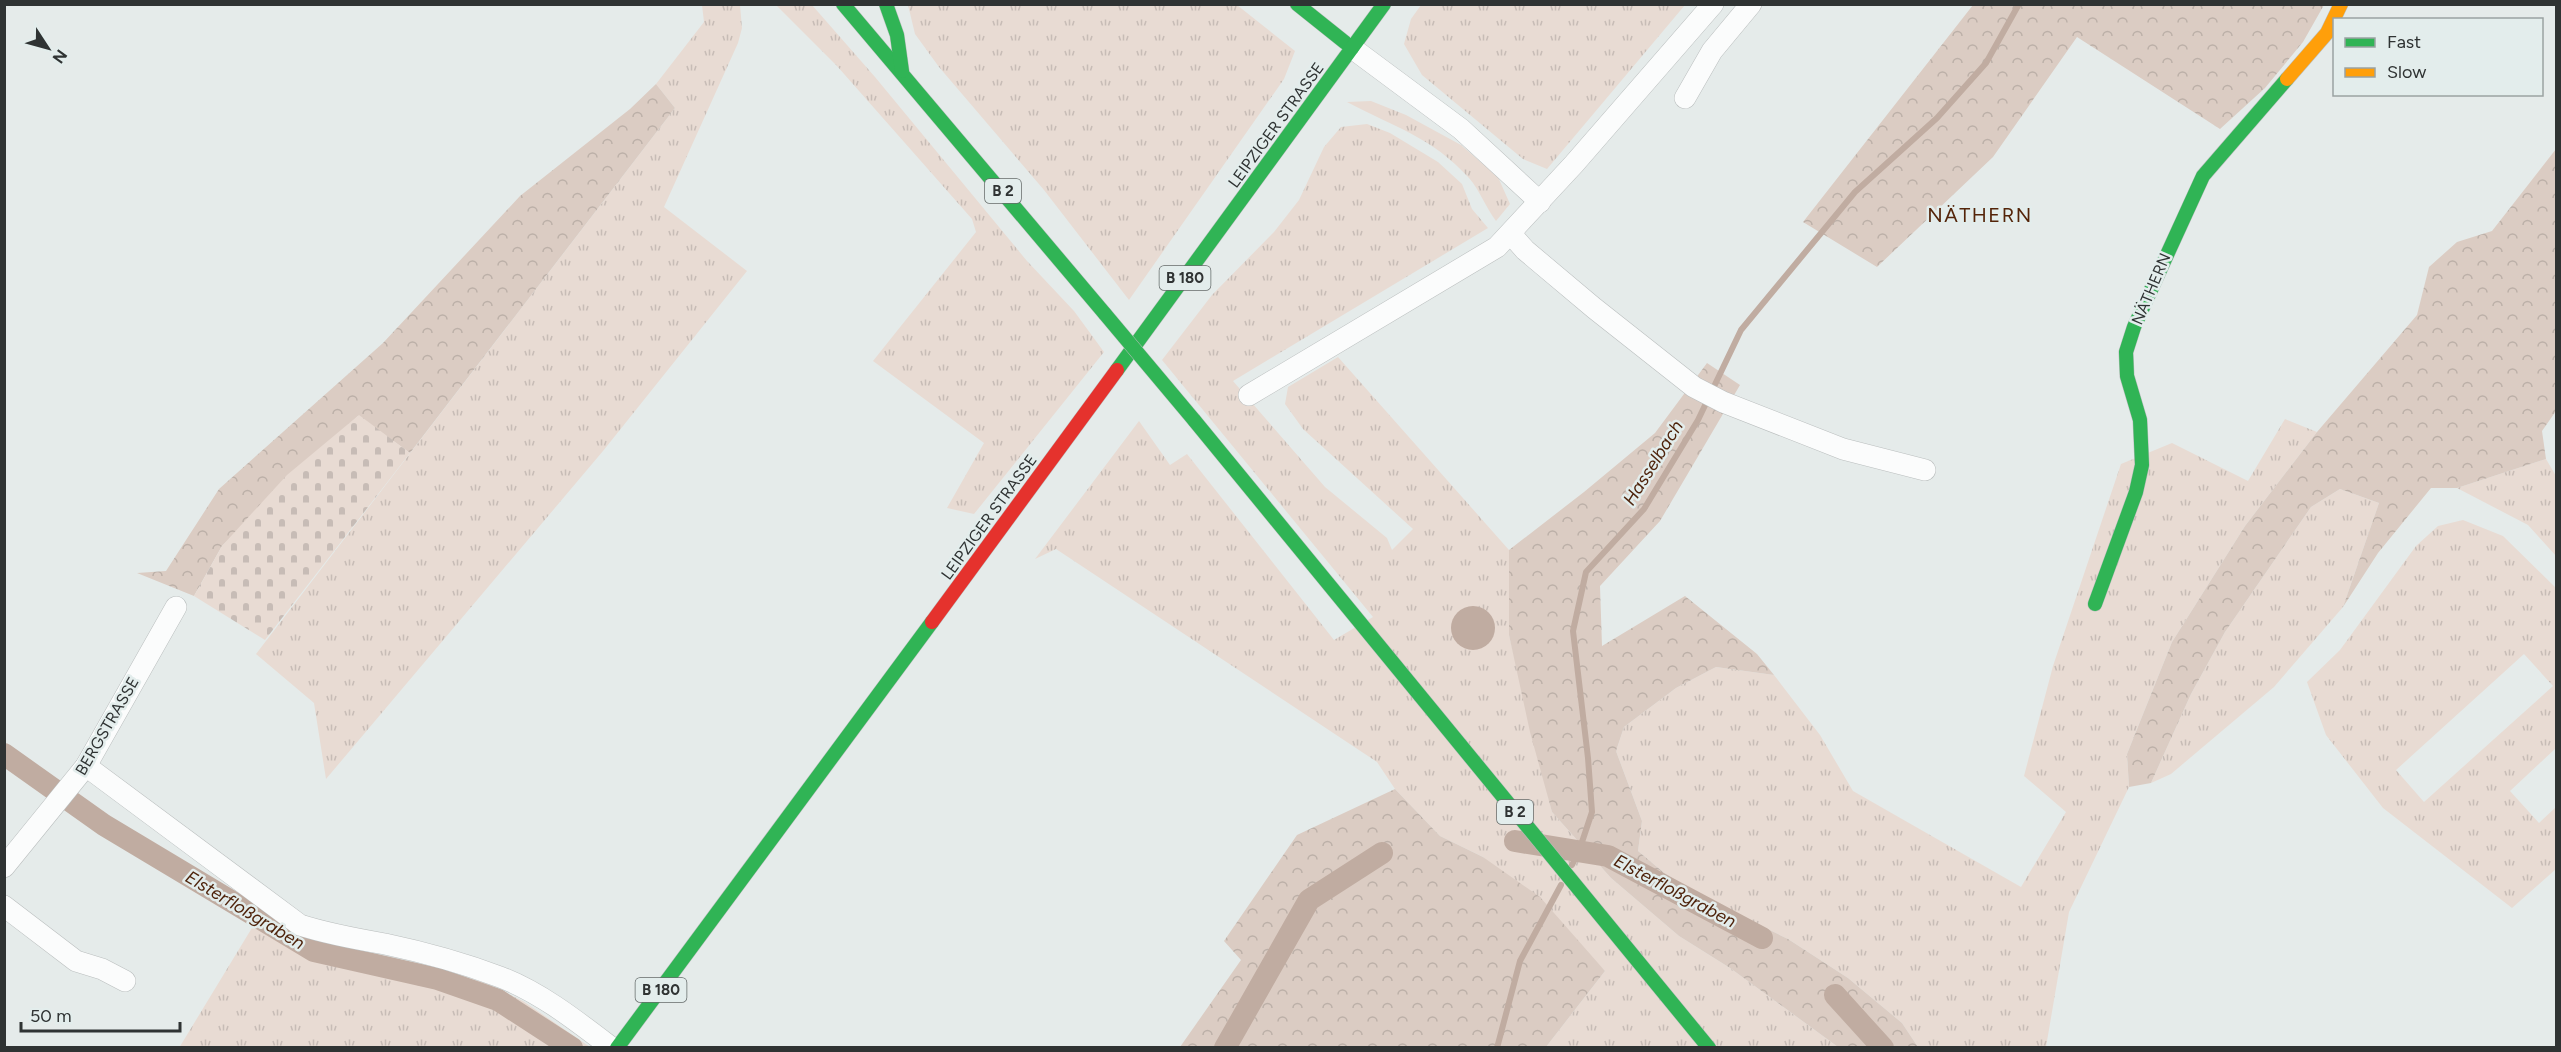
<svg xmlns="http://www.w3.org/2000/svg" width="2561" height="1052" font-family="Figtree,sans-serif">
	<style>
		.grass { fill: url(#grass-tufts); fill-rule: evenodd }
		.forest { fill: url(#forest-crowns) }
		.cemetery { fill: url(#cemetery-stones) }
		.water { fill: #c0aca1 }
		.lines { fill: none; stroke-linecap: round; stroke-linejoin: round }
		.stream { stroke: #c0aca1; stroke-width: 6 }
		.canal { stroke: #c0aca1; stroke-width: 22 }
		.street-casing { stroke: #babebe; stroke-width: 22 }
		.fast-casing { stroke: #babebe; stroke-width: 15 }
		.slow-casing { stroke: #babebe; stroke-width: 15 }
		.jam-casing { stroke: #babebe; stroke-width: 15 }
		.street { stroke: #fbfcfc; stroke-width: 21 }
		.fast { stroke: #30b455; stroke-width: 14 }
		.slow { stroke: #ff9f0a; stroke-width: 14 }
		.jam { stroke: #e5322d; stroke-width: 14 }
		.fast-bridge-casing { stroke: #babebe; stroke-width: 15; stroke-linecap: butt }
		.fast-bridge { stroke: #30b455; stroke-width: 14 }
		.labels { text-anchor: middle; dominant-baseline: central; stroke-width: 5; stroke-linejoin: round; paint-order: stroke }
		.shield { fill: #e3edec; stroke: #656b6a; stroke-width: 1.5 }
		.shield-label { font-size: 15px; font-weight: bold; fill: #2f3333 }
		.street-label { font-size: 16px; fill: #2f3333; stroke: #e3edec }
		.water-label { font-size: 18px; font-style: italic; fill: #4f240c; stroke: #e3edec }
		.quarter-label { font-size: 20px; letter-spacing: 1.5px; fill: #542409; stroke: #e3edec }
	</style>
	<defs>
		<pattern id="grass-tufts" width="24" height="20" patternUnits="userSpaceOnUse" patternTransform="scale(1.5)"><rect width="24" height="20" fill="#e8dbd3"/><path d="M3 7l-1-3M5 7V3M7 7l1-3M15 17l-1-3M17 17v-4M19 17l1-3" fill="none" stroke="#c7bcb6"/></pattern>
		<pattern id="forest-crowns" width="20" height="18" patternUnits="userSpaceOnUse" patternTransform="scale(1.5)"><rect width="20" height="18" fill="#dbccc3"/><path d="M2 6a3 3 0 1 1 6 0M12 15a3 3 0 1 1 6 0" fill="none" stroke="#bcb0a8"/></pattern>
		<pattern id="cemetery-stones" width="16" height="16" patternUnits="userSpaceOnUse" patternTransform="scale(1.5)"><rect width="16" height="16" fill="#e8dbd3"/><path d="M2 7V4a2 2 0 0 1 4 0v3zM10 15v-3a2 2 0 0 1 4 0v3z" fill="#c7bcb6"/></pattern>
	</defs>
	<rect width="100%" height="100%" fill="#e5ebea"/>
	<g class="grass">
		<polygon points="702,5 740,5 742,28 738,43 664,207 747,271 603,451 326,779 314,703 256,654 675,108 656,84 704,22"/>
		<polygon points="776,5 812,5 875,77 1027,261 1074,311 1104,352 974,514 947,508 984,443 873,361 976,232 972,219 837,66"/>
		<polygon points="908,5 1237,5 1295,51 1284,79 1129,300 1044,190 939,67 915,34"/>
		<polygon points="1421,5 1421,4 1685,5 1547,169 1523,159 1422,75 1404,44 1411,19"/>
		<path d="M1371 101 1406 115 1461 145 1498 177 1510 204 1496 221C1486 208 1479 189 1469 178 1432 137 1394 127 1347 102Z"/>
		<polygon points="1367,124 1390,133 1438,162 1462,184 1472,209 1488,228 1233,381 1325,487 1387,538 1392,550 1413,529 1303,429 1285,404 1288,387 1338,357 1509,550 1509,635 1552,812 1611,878 1679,936 1730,968 1838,1047 1546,1047 1605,971 1483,857 1440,836 1395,789 1377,762 1056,549 1035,559 1139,421 1170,465 1187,454 1334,640 1373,617 1162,360 1212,295 1274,232 1299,200 1324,147 1341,127"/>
		<polygon points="2285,419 2317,432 2245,526 2172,642 2127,754 2129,787 2069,912 2046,1047 1918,1047 1902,1023 1848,978 1788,939 1708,900 1663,872 1638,851 1642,821 1616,751 1624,727 1676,688 1716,667 1774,675 1820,735 1853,791 2021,887 2066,812 2024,776 2053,666 2121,464 2172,443 2248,481"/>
		<polygon points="2546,459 2556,476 2556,556 2528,525 2457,488"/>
		<polygon points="2340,489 2379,503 2343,607 2274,687 2171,774 2151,783 2191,694 2225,632 2311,507"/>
		<path d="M2463 520 2503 536 2556 588V748L2510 791 2539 823 2556 807V869L2512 908 2383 808 2326 735 2307 682 2340 650 2416 546 2438 526ZM2524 654 2553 686 2424 802 2396 770Z"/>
		<polygon points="261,913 309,942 483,982 523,1001 590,1047 179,1048"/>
	</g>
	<g class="forest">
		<polygon points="1973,5 2324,5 2303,42 2265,88 2220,129 2077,37 1993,157 1877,267 1803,222"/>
		<polygon points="656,84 675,108 410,453 358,416 222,546 194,596 137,573 166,571 219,489 383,343 520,196 630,109"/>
		<polygon points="2556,149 2556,411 2542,431 2546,459 2457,488 2431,488 2378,553 2343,607 2379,503 2340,489 2311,507 2225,632 2191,694 2151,783 2129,787 2127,754 2172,642 2245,526 2317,432 2417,315 2429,267 2457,242 2492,231"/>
		<polygon points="1707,363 1740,385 1660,521 1600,586 1602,646 1685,596 1757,654 1774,675 1716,667 1676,688 1624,727 1616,751 1642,821 1638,851 1663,872 1708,900 1788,939 1848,978 1902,1023 1918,1047 1838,1047 1730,968 1679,936 1611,878 1552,812 1530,732 1509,635 1509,550 1584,492 1655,433"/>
		<polygon points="1395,789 1440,836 1483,857 1540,897 1605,971 1546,1047 1180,1047 1241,960 1224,941 1297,835"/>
	</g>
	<polygon class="cemetery" points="359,415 410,453 265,640 194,596 222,546 287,475"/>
	<circle class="water" cx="1473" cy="628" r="22"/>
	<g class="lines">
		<g class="stream">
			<polyline points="1572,865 1579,851 1592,812 1588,758 1573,631 1586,572 1644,509 1698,420 1741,330 1855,192 1937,118 1986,63 2019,4"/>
			<polyline points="1497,1048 1520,961 1561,885"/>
		</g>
		<g class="canal">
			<polyline points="4,754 104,825 314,951 438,979 498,1000 572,1048"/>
			<polyline points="1515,841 1608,856 1762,938"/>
			<polyline points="1835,995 1883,1048"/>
			<polyline points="1225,1048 1309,900 1382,853"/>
		</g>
		<g class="street-casing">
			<g id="street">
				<polyline points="1352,48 1461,129 1540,202"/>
				<polyline points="1685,98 1712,51 1751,4"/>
				<polyline points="1511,234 1525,250 1594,308 1694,387 1723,402 1843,449 1925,470"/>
				<polyline points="1249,395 1497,247 1574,164 1713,4"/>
				<path d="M86 766 300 925C328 934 356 939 385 944 423 952 463 963 500 977 540 992 578 1022 612 1048"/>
				<polyline points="4,867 86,766 176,607"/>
				<polyline points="4,906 76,961 102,969 125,981"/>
			</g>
		</g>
		<g class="fast-casing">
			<g id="fast">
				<polyline points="843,4 1105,314"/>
				<polyline points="886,4 897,35 902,71"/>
				<polyline points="1297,4 1352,48"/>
				<polyline points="1117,370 1384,4"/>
				<polyline points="1194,420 1709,1048"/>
				<polyline points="2095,604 2136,492 2142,465 2140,420 2127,376 2126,352 2134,327 2203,176 2287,79"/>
				<polyline points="617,1048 932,622"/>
			</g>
		</g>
		<g class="slow-casing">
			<polyline id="slow" points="2287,79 2327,33 2341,4"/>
		</g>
		<g class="jam-casing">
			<polyline id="jam" points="932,622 1117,370"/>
		</g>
		<use href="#street" class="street"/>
		<use href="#fast" class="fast"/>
		<use href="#slow" class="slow"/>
		<use href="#jam" class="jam"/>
		<g class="fast-bridge-casing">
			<polyline id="fast-bridge" points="1105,314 1194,420"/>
		</g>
		<use href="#fast-bridge" class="fast-bridge"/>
	</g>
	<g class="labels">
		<g class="shield">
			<rect x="985" y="179" width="36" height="24" rx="4.5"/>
			<rect x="1159.5" y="266" width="51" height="24" rx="4.5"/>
			<rect x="1497" y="800" width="36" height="24" rx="4.5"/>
			<rect x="635.5" y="978" width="51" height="24" rx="4.5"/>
		</g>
		<g class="shield-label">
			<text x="1003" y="191">B 2</text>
			<text x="1185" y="278">B 180</text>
			<text x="1515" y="812">B 2</text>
			<text x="661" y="990">B 180</text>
		</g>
		<g class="street-label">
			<text transform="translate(1276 125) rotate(-54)">LEIPZIGER STRASSE</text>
			<text transform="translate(2151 289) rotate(-67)">NÄTHERN</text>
			<text transform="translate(989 517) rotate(-54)">LEIPZIGER STRASSE</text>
			<text transform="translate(107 726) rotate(-60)">BERGSTRASSE</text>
		</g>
		<g class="water-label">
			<text transform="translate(1653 463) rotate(-58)">Hasselbach</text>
			<text transform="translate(1675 891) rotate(28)">Elsterfloßgraben</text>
			<text transform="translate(245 910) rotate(31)">Elsterfloßgraben</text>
		</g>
		<g class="quarter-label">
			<text x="1980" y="215">NÄTHERN</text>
		</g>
	</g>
	<rect width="2561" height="1052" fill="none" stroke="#2f3333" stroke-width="12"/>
	<rect x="2333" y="18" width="210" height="78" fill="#e3edec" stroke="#9ba3a2" stroke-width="1.5"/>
	<rect x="2345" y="38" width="30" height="9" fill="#30b455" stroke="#9ba3a2" stroke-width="1.5"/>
	<text x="2387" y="48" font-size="18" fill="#2f3333">Fast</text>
	<rect x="2345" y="68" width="30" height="9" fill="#ff9f0a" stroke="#9ba3a2" stroke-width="1.5"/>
	<text x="2387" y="78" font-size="18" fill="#2f3333">Slow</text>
	<g transform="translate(48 48) rotate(126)" stroke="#e3edec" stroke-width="4.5" paint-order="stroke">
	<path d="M0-4.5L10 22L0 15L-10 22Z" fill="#2f3333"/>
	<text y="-9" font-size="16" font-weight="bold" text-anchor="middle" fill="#2f3333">N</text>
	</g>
	<path d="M21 1022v9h159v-9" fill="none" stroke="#2f3333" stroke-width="3"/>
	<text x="30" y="1022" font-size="18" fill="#2f3333" stroke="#e3edec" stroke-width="4.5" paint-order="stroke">50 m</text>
</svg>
